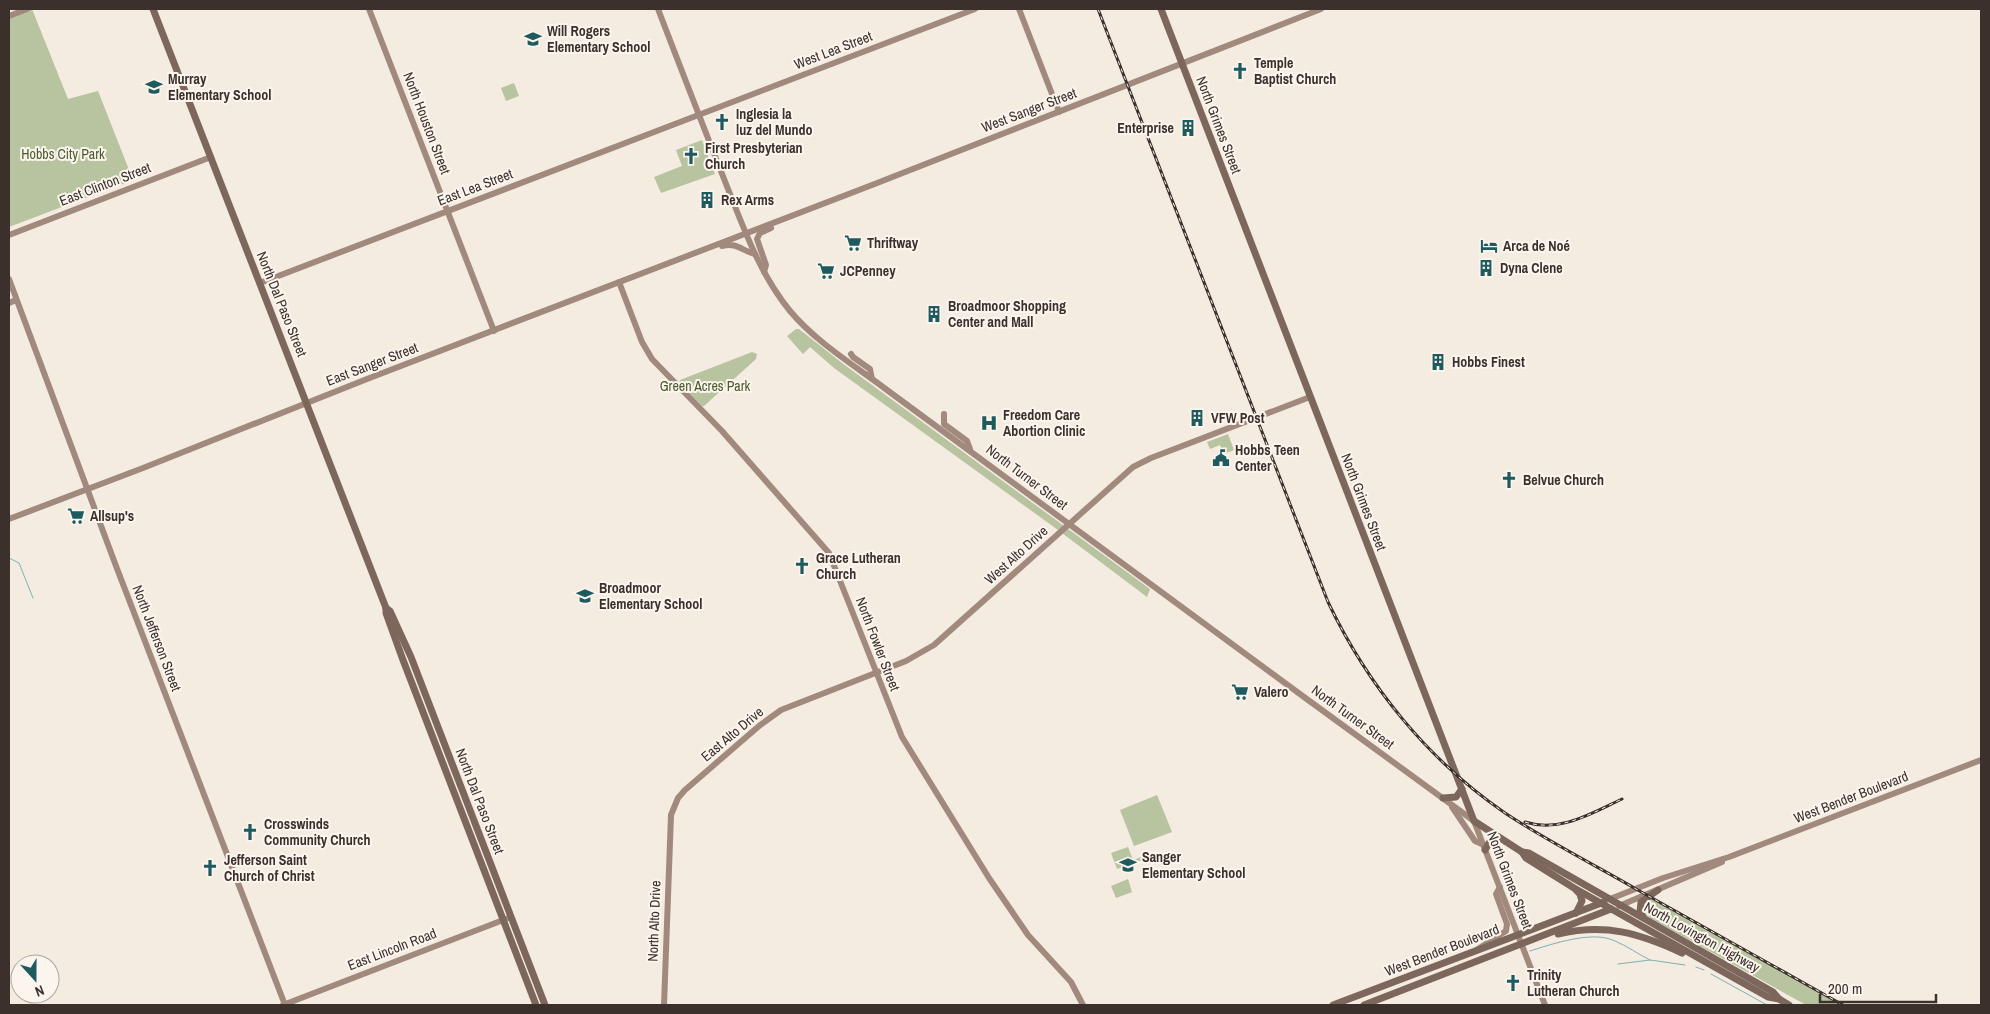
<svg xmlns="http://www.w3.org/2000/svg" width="1990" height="1014" font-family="'Archivo Narrow',sans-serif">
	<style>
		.green { fill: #b8c4a0 }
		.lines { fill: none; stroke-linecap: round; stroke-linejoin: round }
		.stream { stroke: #7fb0b2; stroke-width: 1 }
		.secondary { stroke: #a18a7d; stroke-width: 6 }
		.primary { stroke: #7d675c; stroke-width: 7 }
		.rail-casing { stroke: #3b302b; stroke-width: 3 }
		.rail { stroke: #fbf5ee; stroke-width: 1; stroke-dasharray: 4; stroke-linecap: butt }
		.labels { text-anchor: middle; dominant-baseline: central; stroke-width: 4; stroke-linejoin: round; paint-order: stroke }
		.poi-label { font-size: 14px; font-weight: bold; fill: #3b302b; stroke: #fbf5ee; text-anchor: start }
		.street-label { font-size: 14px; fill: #3b302b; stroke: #fbf5ee }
		.park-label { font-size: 14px; fill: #4a5a2e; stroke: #fbf5ee }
	</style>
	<rect width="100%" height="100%" fill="#f4ebe1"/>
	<g class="green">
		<polygon points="32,9 68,99 98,91 133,180 9,227 9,18"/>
		<polygon points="514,83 519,96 506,101 501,88"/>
		<polygon points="702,140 715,174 661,193 654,177 682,166 676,150"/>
		<polygon points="796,329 799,329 842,363 1150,589 1147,597 1058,530 834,368 810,347 803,354 787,336"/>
		<polygon points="752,352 757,354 756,359 704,406 702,406 679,383 680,380"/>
		<polygon points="1228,434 1234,450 1224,454 1220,445 1210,449 1207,442"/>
		<polygon points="1157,795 1172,832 1134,846 1120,810"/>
		<polygon points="1128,847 1133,860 1144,856 1146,859 1117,869 1111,853"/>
		<polygon points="1128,879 1132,892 1116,898 1111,886"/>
		<polygon points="1650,897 1841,1005 1806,1005 1650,918 1642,909 1644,900"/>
	</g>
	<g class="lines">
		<g class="stream">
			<polyline points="9,558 19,563 33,598"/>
			<path d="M1530 951C1552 944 1593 930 1615 941 1627 946 1638 954 1650 960"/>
			<polyline points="1618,964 1650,960 1685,965"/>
			<polyline points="1696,967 1704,970"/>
			<polyline points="1711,974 1767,1005"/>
		</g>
		<g class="secondary">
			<polyline points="369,9 494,331"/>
			<path d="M658 9C683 74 708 139 734 204 749 242 764 279 790 311 817 343 854 365 887 390L1304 697 1474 821 1545 1005"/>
			<polyline points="1019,9 1059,112"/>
			<polyline points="9,16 27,9"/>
			<polyline points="9,235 211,157"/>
			<path d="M722 246C737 242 742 251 755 254"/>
			<polyline points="764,272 766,265 757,239 760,233 771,228"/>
			<polyline points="9,279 116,566 285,1005"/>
			<polyline points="619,282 642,342 652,359 722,431 829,553 902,737 989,878 1028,935 1071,982 1083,1005"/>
			<polyline points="260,283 975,9"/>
			<polyline points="9,303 16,300"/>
			<polyline points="851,354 853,357 870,369 872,379"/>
			<polyline points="944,414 944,424 967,441 970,449"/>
			<polyline points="9,519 143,468 367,379 872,185 1321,9"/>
			<polyline points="1452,807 1475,841 1484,845"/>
			<polyline points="1610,899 1663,878 1729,857 1981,760"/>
			<polyline points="1619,906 1722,862"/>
			<polyline points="1478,949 1506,931 1507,924 1496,894 1500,887"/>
			<polyline points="283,1005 511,917"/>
			<polyline points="664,1005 671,815 678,798 685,790 759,726 781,710 906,661 934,645 1133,467 1151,458 1310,397"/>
		</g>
		<g class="primary">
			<polyline points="153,9 386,608 386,613 403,660 536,1005"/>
			<polyline points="1161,9 1474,821 1522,852 1529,853 1773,992 1779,999"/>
			<polyline points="386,608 390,611 411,657 545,1005"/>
			<polyline points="1443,798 1456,797 1462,789"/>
			<polyline points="1485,850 1489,843 1499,838"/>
			<polyline points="1522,852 1526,858 1574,888 1768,997 1779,999 1789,1005"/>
			<polyline points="1576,913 1582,901 1580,894 1576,890"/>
			<polyline points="1644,918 1640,912 1641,902 1658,890"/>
			<path d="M1558 934C1605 923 1639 933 1682 953"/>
			<polyline points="1333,1005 1604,902"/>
			<polyline points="1364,1005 1611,909"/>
		</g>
		<g class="rail-casing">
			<g id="rail">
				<path d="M1098 9 1328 602C1368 686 1428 760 1505 813 1547 841 1593 864 1636 889 1705 928 1774 966 1843 1005"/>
				<path d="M1525 822C1560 833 1592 813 1622 799"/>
			</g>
		</g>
		<use href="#rail" class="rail"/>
	</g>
	<defs>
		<g id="school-bare" transform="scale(1.35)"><path d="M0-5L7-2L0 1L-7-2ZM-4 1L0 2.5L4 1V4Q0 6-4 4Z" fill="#1f5a5e" stroke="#fbf5ee" stroke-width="2.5" paint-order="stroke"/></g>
		<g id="church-bare" transform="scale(1.35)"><path d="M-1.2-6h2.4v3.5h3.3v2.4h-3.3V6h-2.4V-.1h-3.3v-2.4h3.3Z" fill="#1f5a5e" stroke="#fbf5ee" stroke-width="2.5" paint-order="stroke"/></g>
		<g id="building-bare" transform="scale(1.35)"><path d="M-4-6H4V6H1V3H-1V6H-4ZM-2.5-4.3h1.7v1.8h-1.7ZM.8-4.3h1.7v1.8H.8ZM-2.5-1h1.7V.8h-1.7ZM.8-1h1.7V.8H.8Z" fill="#1f5a5e" stroke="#fbf5ee" stroke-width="2.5" paint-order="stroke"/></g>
		<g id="supermarket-bare" transform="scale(1.35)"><path d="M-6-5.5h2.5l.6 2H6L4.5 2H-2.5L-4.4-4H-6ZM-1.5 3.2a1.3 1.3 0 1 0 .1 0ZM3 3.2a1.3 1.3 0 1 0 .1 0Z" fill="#1f5a5e" stroke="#fbf5ee" stroke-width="2.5" paint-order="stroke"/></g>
		<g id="hotel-bare" transform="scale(1.35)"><path d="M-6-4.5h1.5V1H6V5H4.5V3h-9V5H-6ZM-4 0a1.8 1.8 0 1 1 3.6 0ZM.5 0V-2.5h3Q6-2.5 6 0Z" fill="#1f5a5e" stroke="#fbf5ee" stroke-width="2.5" paint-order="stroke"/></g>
		<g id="hospital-bare" transform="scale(1.35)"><path d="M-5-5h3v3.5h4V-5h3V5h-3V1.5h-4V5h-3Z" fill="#1f5a5e" stroke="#fbf5ee" stroke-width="2.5" paint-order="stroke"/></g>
		<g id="civic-bare" transform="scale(1.35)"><path d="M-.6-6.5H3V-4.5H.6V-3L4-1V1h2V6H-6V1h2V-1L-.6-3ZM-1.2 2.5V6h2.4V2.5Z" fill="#1f5a5e" stroke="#fbf5ee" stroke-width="2.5" paint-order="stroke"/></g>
	</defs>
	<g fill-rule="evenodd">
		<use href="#school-bare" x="533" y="39"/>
		<use href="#church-bare" x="1240" y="71"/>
		<use href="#school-bare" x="154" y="87"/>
		<use href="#church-bare" x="722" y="122"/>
		<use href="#building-bare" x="1188" y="128"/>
		<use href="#church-bare" x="691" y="156"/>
		<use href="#building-bare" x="707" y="200"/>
		<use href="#supermarket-bare" x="853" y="243"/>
		<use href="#hotel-bare" x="1489" y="246"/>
		<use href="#building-bare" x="1486" y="268"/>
		<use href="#supermarket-bare" x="826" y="271"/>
		<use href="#building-bare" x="934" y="314"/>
		<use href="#building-bare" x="1438" y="362"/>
		<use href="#building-bare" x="1197" y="418"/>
		<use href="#hospital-bare" x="989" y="423"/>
		<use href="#civic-bare" x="1221" y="458"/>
		<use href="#church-bare" x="1509" y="480"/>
		<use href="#supermarket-bare" x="76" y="516"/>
		<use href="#church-bare" x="802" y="566"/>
		<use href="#school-bare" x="585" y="596"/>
		<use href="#supermarket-bare" x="1240" y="692"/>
		<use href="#church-bare" x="250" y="832"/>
		<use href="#school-bare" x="1128" y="865"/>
		<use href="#church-bare" x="210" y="868"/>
		<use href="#church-bare" x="1513" y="983"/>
	</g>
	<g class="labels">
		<g class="poi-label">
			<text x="547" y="31">Will Rogers<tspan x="547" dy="16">Elementary School</tspan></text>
			<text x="1254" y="63">Temple<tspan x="1254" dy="16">Baptist Church</tspan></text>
			<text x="168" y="79">Murray<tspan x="168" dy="16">Elementary School</tspan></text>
			<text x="736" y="114">Inglesia la<tspan x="736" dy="16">luz del Mundo</tspan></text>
			<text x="1174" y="128" text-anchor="end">Enterprise</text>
			<text x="705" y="148">First Presbyterian<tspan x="705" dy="16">Church</tspan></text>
			<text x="721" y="200">Rex Arms</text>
			<text x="867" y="243">Thriftway</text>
			<text x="1503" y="246">Arca de Noé</text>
			<text x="1500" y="268">Dyna Clene</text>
			<text x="840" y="271">JCPenney</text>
			<text x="948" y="306">Broadmoor Shopping<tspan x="948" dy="16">Center and Mall</tspan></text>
			<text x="1452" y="362">Hobbs Finest</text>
			<text x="1003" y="415">Freedom Care<tspan x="1003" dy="16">Abortion Clinic</tspan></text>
			<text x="1211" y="418">VFW Post</text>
			<text x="1235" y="450">Hobbs Teen<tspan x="1235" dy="16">Center</tspan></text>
			<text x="1523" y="480">Belvue Church</text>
			<text x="90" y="516">Allsup's</text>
			<text x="816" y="558">Grace Lutheran<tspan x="816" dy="16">Church</tspan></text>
			<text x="599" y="588">Broadmoor<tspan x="599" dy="16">Elementary School</tspan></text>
			<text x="1254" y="692">Valero</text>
			<text x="264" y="824">Crosswinds<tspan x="264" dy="16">Community Church</tspan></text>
			<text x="1142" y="857">Sanger<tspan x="1142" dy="16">Elementary School</tspan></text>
			<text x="224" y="860">Jefferson Saint<tspan x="224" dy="16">Church of Christ</tspan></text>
			<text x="1527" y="975">Trinity<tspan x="1527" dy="16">Lutheran Church</tspan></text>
		</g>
		<g class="street-label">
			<text transform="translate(833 50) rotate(-21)">West Lea Street</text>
			<text transform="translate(1029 110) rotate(-21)">West Sanger Street</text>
			<text transform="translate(427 123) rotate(69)">North Houston Street</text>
			<text transform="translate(1219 125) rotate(69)">North Grimes Street</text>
			<text transform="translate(105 184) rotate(-21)">East Clinton Street</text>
			<text transform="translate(475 187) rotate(-21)">East Lea Street</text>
			<text transform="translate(282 304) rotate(68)">North Dal Paso Street</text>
			<text transform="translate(372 364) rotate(-21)">East Sanger Street</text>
			<text transform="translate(1027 477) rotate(37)">North Turner Street</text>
			<text transform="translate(1364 502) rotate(69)">North Grimes Street</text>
			<text transform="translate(1016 555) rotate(-42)">West Alto Drive</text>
			<text transform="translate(157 638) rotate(69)">North Jefferson Street</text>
			<text transform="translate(878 644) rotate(69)">North Fowler Street</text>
			<text transform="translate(1353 717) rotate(36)">North Turner Street</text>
			<text transform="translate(732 734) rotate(-40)">East Alto Drive</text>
			<text transform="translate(1851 797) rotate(-21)">West Bender Boulevard</text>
			<text transform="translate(480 801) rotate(69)">North Dal Paso Street</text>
			<text transform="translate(1510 880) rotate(69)">North Grimes Street</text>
			<text transform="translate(654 921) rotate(-88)">North Alto Drive</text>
			<text transform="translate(1702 937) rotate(29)">North Lovington Highway</text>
			<text transform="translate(392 949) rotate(-21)">East Lincoln Road</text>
			<text transform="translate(1442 950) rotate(-21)">West Bender Boulevard</text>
		</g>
		<g class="park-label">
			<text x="63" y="154">Hobbs City Park</text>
			<text x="705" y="386">Green Acres Park</text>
		</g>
	</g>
	<rect width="1990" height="1014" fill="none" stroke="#3b302b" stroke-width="20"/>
	<g transform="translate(35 979) rotate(159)"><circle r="24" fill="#fbf5ee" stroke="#aea6a0"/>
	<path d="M0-4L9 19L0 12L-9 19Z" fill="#1f5a5e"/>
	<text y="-8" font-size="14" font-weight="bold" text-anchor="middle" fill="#3b302b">N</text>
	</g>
	<path d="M1820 994v8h116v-8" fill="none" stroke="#3b302b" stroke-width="2.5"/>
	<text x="1828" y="994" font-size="15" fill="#3b302b" stroke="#fbf5ee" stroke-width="4" paint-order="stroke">200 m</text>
</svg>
